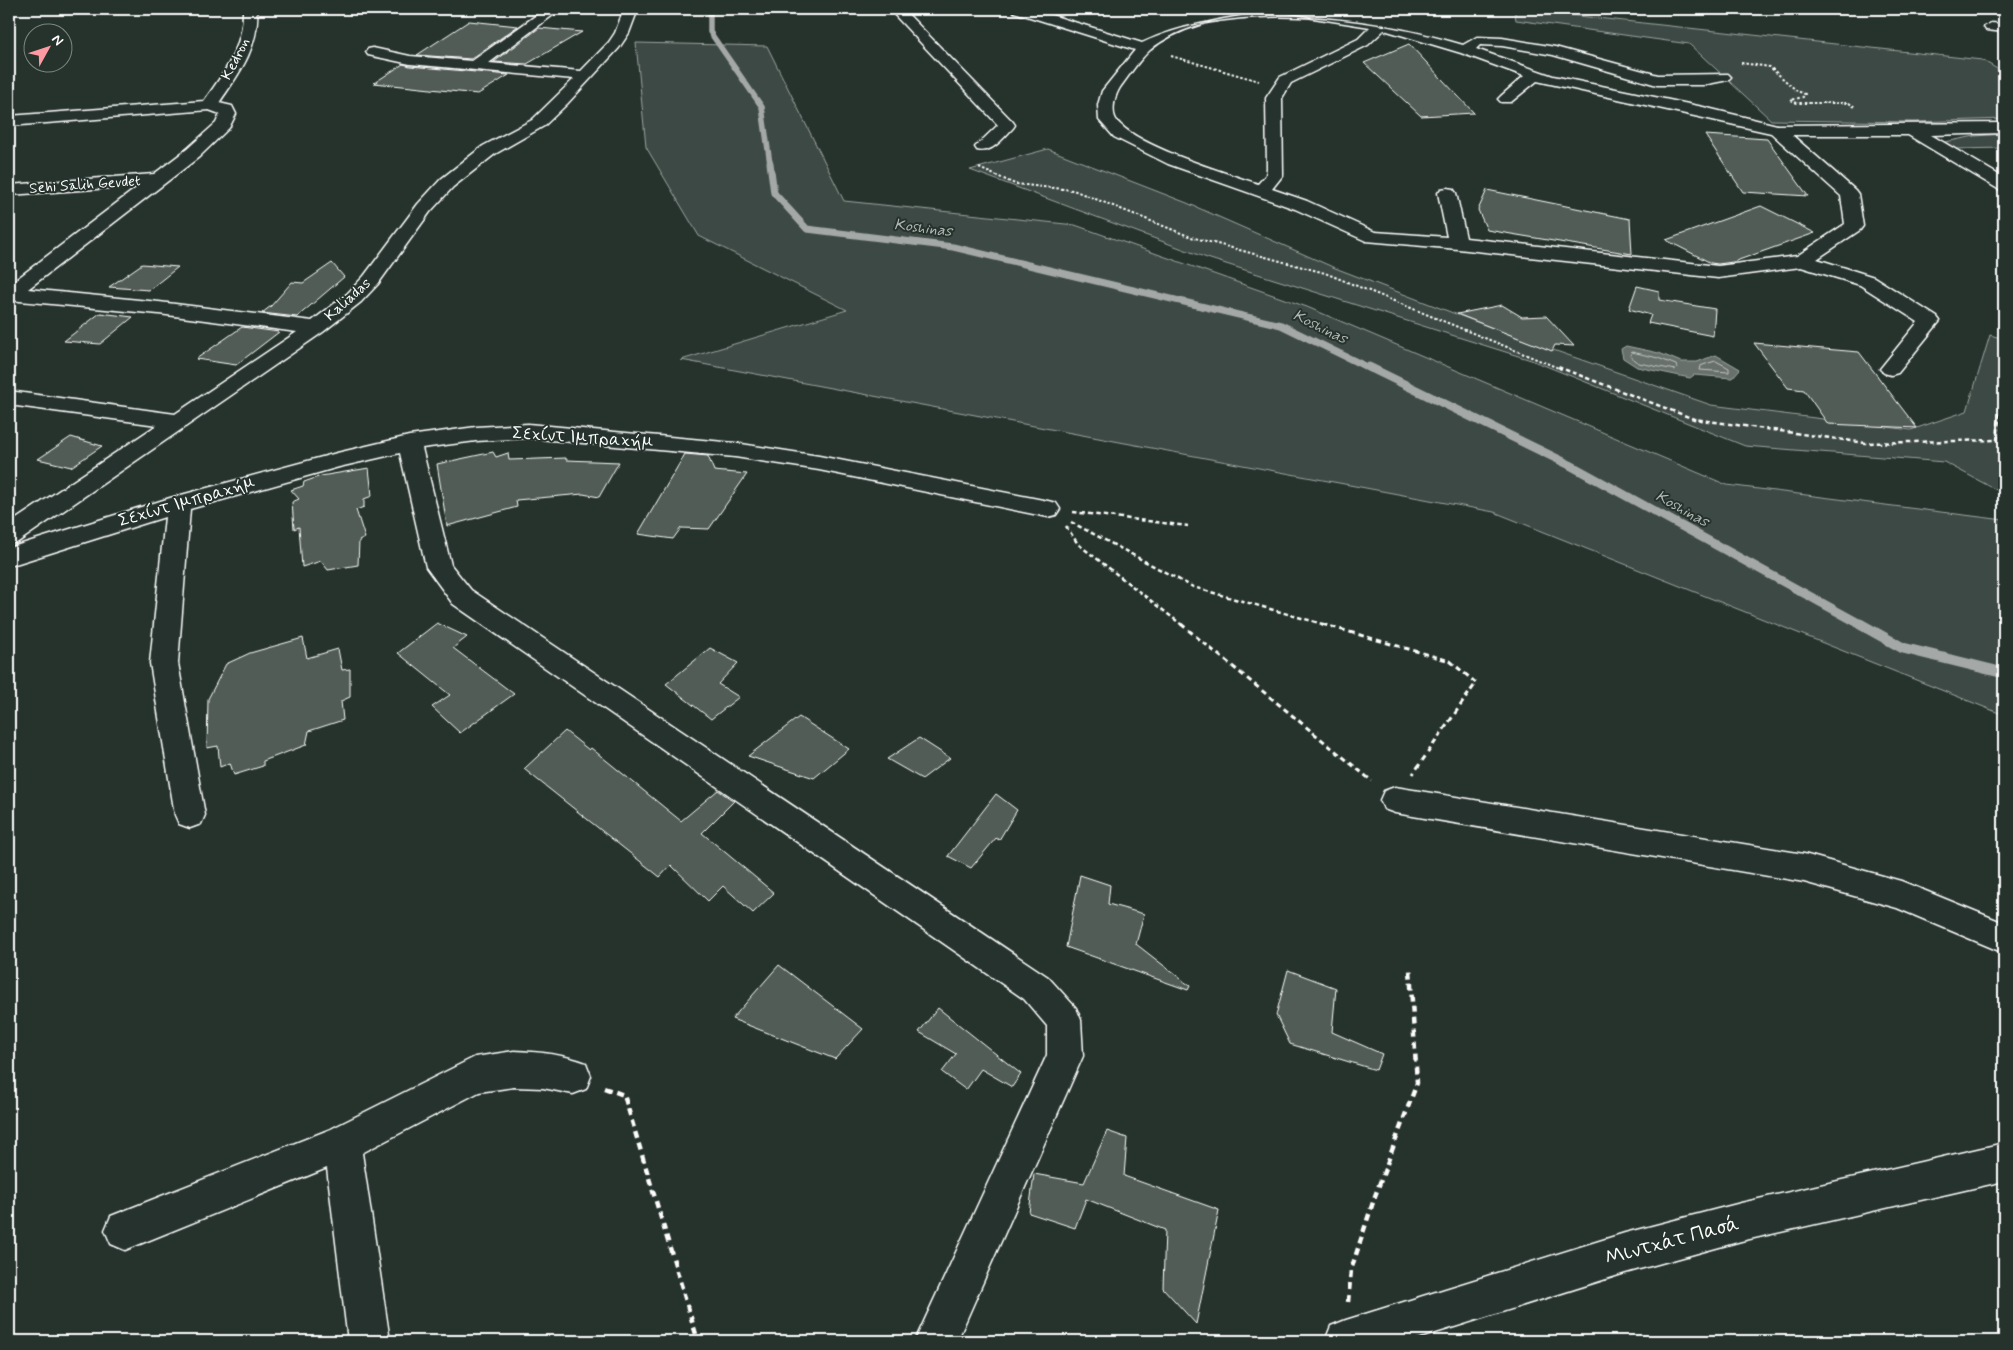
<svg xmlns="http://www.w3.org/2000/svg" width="2013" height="1350" font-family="Mynerve,sans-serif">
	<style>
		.green { fill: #3e4944; stroke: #9ea4a2 }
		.water { fill: #67706c; stroke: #a4a9a7 }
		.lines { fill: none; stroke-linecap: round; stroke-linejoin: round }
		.shore { stroke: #c2c6c4; stroke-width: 1 }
		.stream-far3 { stroke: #a4a9a7; stroke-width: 5.5 }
		.stream-far2 { stroke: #a4a9a7; stroke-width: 7 }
		.stream-far1 { stroke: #a4a9a7; stroke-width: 9 }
		.stream { stroke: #a4a9a7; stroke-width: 11 }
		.building { fill: #515c57; stroke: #fff }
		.minor-casing { stroke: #fff; stroke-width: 3 }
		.path-far3 { stroke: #fff; stroke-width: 2; stroke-dasharray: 2.5 2; stroke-linecap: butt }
		.path-far2 { stroke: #fff; stroke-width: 2.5; stroke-dasharray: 4.5 3; stroke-linecap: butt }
		.path-far1 { stroke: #fff; stroke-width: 3; stroke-dasharray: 5.5 4; stroke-linecap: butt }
		.path { stroke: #fff; stroke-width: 4.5; stroke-dasharray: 7 5; stroke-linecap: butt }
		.minor { fill: #26332d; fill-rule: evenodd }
		.labels { text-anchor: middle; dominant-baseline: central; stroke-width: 4; stroke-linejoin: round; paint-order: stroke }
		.far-street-label { font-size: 15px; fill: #fff; stroke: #26332d }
		.far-water-label { font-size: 16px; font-style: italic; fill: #b3b8b6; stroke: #26332d }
		.street-label { font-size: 18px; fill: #fff; stroke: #26332d }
		.near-street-label { font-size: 21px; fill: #fff; stroke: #26332d }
	</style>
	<rect width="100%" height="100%" fill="#26332d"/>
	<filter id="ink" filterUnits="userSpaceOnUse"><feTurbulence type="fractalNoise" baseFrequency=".02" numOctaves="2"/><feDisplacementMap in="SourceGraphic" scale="10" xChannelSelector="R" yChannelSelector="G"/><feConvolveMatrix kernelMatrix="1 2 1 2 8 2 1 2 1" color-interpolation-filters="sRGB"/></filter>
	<g filter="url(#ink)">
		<g class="green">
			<polygon points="1514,9 1982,60 2004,73 2004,119 1914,122 1771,120 1689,44 1516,20"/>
			<polygon points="636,43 767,46 844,201 1075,225 1307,307 1727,485 2004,520 2004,715 1494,512 681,360 847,310 699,236 646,147"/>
			<polygon points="2004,134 2004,148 1956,149 1945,142 1975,136"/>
			<polygon points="1048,149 1187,203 1335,268 1516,337 1711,405 1911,430 1967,411 1990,335 2004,339 2004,494 1944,462 1745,446 1531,360 1207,258 970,170"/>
		</g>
		<polygon class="water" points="1626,346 1659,353 1681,362 1697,362 1716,355 1740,369 1732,378 1694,375 1690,378 1637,367 1623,358 1621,349"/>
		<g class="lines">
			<g class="shore">
				<polygon points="1632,352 1658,358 1676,365 1677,368 1675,370 1639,363 1630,356"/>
				<polygon points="1716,361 1729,368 1729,372 1700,370 1701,366"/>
			</g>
			<polyline class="stream-far3" points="710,9 710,32 762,107 770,164"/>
			<polyline class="stream-far2" points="770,163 774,193 807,229 953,247 1281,325 1371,369"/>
			<polyline class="stream-far1" points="1369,367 1570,465 1862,625"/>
			<polyline class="stream" points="1860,624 1903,648 2004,673"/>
		</g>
		<g class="building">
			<polygon points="469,21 518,26 471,59 417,55"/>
			<polygon points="539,28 582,32 527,64 494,62"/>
			<polygon points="1409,44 1474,113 1421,116 1364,63"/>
			<polygon points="403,64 410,66 509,75 478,94 374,83"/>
			<polygon points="1705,135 1767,139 1808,196 1743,192"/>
			<polygon points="1487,190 1630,219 1632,254 1487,230 1478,210"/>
			<polygon points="1761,206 1815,233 1733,262 1718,264 1711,263 1666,240"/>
			<polygon points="332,263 344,277 297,317 262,313 271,306 292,282 303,283"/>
			<polygon points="142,264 178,267 149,290 109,287"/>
			<polygon points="1637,286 1659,291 1659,300 1715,309 1713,336 1648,323 1651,315 1629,309"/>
			<polygon points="1502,305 1522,317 1546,316 1574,346 1555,345 1552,351 1457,314"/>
			<polygon points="100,313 133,317 100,344 64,341"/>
			<polygon points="242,327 279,332 236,365 196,359"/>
			<polygon points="1754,343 1859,352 1917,428 1828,424 1804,390 1788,388"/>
			<polygon points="71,437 102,446 71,467 38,459"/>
			<polygon points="493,452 496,457 508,453 509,460 566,458 566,460 619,462 599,497 583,494 516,500 517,507 447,526 437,464"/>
			<polygon points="685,454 708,456 714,471 747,474 709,529 681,528 673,539 638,534"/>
			<polygon points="369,468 372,496 364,499 364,507 356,510 365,538 359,541 358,565 328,570 321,561 302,567 299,527 294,529 292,502 299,499 291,490 303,486 304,482 321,476"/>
			<polygon points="437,623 467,637 453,648 514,694 460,733 432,707 450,695 398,653"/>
			<polygon points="303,638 307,658 338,649 342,670 350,669 350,697 341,701 343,720 309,731 306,745 263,761 263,766 234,775 230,763 220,767 218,746 207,748 208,699 226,664 250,653"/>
			<polygon points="710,648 738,663 718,684 739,697 711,719 666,684"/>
			<polygon points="799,717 849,749 814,778 748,756"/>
			<polygon points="565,731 589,750 591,748 681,821 718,790 734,801 702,833 774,893 753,913 723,886 708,901 671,865 660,877 524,769"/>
			<polygon points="919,738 950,758 922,779 887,759"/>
			<polygon points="996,794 1017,810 999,840 996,838 971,868 948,856"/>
			<polygon points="1080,875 1110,885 1108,904 1144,914 1136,944 1190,986 1188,990 1066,947"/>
			<polygon points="779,965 863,1029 835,1059 732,1019"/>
			<polygon points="1288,970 1336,988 1332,1032 1382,1054 1376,1070 1290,1044 1276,1015"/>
			<polygon points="938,1008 1021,1074 1012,1087 981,1069 966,1090 942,1072 956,1054 919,1032"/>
			<polygon points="1107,1131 1127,1138 1124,1176 1219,1210 1196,1324 1163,1288 1165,1230 1086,1199 1075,1228 1029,1213 1034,1174 1084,1183"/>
		</g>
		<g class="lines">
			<g class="minor-casing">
				<g id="minor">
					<path d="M243 9H257C260 46 239 74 219 103L232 106 236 114 229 128 199 157 28 289 159 302 312 321 347 294 364 276 418 204 441 179 483 146 532 120 574 79 410 64 368 55 366 52 368 49 373 48 410 56 472 61 545 9H561L489 63 581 71 609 42 615 33 624 9H638L629 33 619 48 567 104 544 126 495 154 453 187 430 212 378 284 361 302 323 332 18 542 9 544V524L157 425 9 405V391L175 414 297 332 159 314 9 300V285L139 186 9 195V185L154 174 187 149 216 123 220 114 209 110 9 126V116L204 101C225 72 244 46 243 9Z"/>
					<path d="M889 9H903L1013 122 1015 125 1013 128C1003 138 992 154 977 150L975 147 998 125Z"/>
					<path d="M1012 9H1032L1142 43C1235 0 1365 16 1463 45L1477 37 1502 38 1555 47 1658 75 1728 74 1731 77 1728 80 1703 85H1657L1553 55 1502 46 1480 45 1476 49 1553 76 1703 107 1777 125 2004 123V133L1931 135 2004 178V190L1998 189 1908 135H1792L1855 190 1858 194 1863 226 1860 230 1817 259 1874 277 1937 317 1940 321 1898 373 1891 375 1884 373 1880 369 1918 322 1860 285 1801 267 1718 278 1458 249 1366 241 1295 209 1168 164 1114 137 1099 120 1098 105 1102 91 1135 50 1014 12ZM1260 13 1288 14 1370 27 1358 39 1280 77 1266 98 1267 168 1266 175 1258 184C1224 172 1138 147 1117 121 1110 112 1115 94 1121 86 1130 74 1139 60 1150 50 1181 24 1222 19 1260 13ZM1384 30 1461 53 1524 76 1501 96 1498 99 1501 102H1511L1537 81 1771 133 1841 196 1845 224 1797 256 1718 266 1466 238 1456 193 1453 189 1447 188 1441 189 1438 193 1447 237 1375 232 1307 201 1272 189 1283 175 1282 98 1291 83 1368 45Z"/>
					<polygon points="1991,23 2004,24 2004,32 1986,30 1984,27"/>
					<polygon points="528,424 735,443 819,456 1048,501 1056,503 1060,509 1056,515 1048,517 819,470 735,457 528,438 476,441 422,448 451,565 471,590 1048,977 1076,1008 1081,1020 1083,1056 957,1341 915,1341 1047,1055 1047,1026 1024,999 453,604 426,567 400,453 339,467 190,509 178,663 205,815 201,824 190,828 179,824 175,815 150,663 165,517 9,566 9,548 170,498 337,453 409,436 476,427"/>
					<polygon points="1395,787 1804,854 1901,881 2004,923 2004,953 1897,908 1804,882 1395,813 1384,809 1380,800 1384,791"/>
					<path d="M514 1051C539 1052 562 1054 586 1063L591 1076 586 1089 573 1094 543 1088 514 1087 479 1092 362 1153 390 1341H348L327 1168 125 1250 111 1244 105 1230 111 1216 331 1129 475 1057Z"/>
					<polygon points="2004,1143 2004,1181 1741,1241 1625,1273 1410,1341 1325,1341 1331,1326 1346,1320 1625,1233 1741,1203"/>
				</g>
			</g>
			<g class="path-far3">
				<polyline points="1171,56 1259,81"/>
				<polyline points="1741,63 1770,67 1797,91 1805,94 1803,97 1791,100 1797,103 1849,103 1855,107"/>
				<polyline points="979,168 1015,184 1073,190 1191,237 1325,273 1561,369"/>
				<polyline points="2004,369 2004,365"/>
			</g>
			<g class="path-far2">
				<polyline points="1558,367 1694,419 1866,443 1997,440 2004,367"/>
				<polyline points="1073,512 1188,526"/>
				<polyline points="1071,522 1193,587 1326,625"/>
				<polyline points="1066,526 1078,544 1182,625"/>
			</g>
			<g class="path-far1">
				<polyline points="1181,624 1372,781"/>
				<polyline points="1322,624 1450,661 1476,683 1413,774"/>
			</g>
			<g class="path">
				<polyline points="604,1088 624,1095 698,1341"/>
				<polyline points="1348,1302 1351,1270 1375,1196 1417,1083 1410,969"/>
			</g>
			<use href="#minor" class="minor"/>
		</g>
	</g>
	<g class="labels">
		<g class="far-street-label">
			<text transform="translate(236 59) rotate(-63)">Kedron</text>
			<text transform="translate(85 185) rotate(-4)">Sehi Salih Gevdet</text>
			<text transform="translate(348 300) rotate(-42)">Kaliadas</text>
		</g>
		<g class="far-water-label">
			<text transform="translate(923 228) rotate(7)">Koshinas</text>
			<text transform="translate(1320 327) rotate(26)">Koshinas</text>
			<text transform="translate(1682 509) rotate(29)">Koshinas</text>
		</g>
		<g class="street-label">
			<text transform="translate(583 438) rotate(4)">Σεχίντ Ιμπραχήμ</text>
			<text transform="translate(187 502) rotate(-16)">Σεχίντ Ιμπραχήμ</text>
		</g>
		<g class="near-street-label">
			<text transform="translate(1672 1241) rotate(-15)">Μιντχάτ Πασά</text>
		</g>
	</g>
	<rect width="2013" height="1350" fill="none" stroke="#26332d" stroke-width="30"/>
	<rect x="15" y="15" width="1983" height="1320" fill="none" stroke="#fff" stroke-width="2" filter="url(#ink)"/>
	<g transform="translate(48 48) rotate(50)"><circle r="24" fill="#26332d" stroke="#7d8581"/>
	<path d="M0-4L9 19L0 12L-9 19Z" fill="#ff9aa2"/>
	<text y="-8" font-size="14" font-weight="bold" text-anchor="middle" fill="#ffffff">N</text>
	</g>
</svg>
